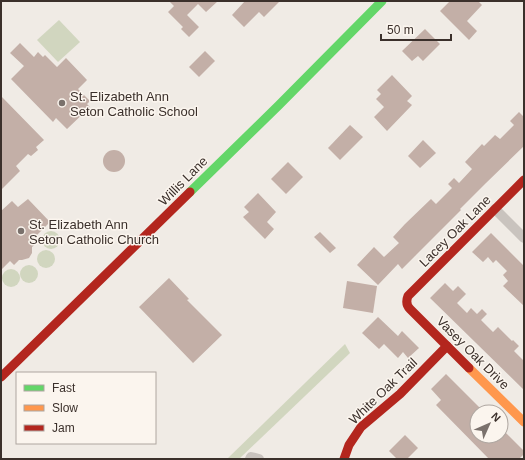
<svg xmlns="http://www.w3.org/2000/svg" width="525" height="460" font-family="Helvetica,sans-serif">
	<style>
		.green { fill: #d1d6bf }
		.building { fill: #c3afa7 }
		.lines { fill: none; stroke-linecap: round; stroke-linejoin: round }
		.street { stroke: #c9c3be; stroke-width: 10 }
		.fast { stroke: #63d668; stroke-width: 9 }
		.slow { stroke: #ff974d; stroke-width: 9 }
		.jam { stroke: #b3261e; stroke-width: 9 }
		.poi-dot { fill: #7a716c; stroke: #fbf5ee; stroke-width: 1.5 }
		.labels { text-anchor: middle; dominant-baseline: central; stroke-width: 3; stroke-linejoin: round; paint-order: stroke }
		.poi-label { font-size: 13px; fill: #3b302b; stroke: #fbf5ee; text-anchor: start }
		.street-label { font-size: 13px; fill: #3b302b; stroke: #fbf5ee }
	</style>
	<rect width="100%" height="100%" fill="#f0ebe5"/>
	<g class="green">
		<polygon points="59,20 80,42 58,62 37,40"/>
		<circle cx="51" cy="240" r="9"/>
		<circle cx="46" cy="259" r="9"/>
		<circle cx="29" cy="274" r="9"/>
		<circle cx="11" cy="278" r="9"/>
		<polygon points="345,344 350,353 239,459 227,459"/>
	</g>
	<g class="building">
		<polygon points="169,1 218,1 206,12 198,4 187,15 199,27 189,37 181,29 183,27 168,12 174,6"/>
		<polygon points="245,1 280,1 264,17 259,12 244,27 232,15"/>
		<polygon points="450,1 478,1 482,5 467,21 477,31 469,40 440,11"/>
		<polygon points="425,29 440,44 423,61 418,56 412,61 402,51"/>
		<polygon points="20,43 34,57 38,52 43,57 45,55 57,67 66,58 87,80 78,89 90,101 87,104 90,107 67,129 56,118 53,122 11,79 24,66 10,53"/>
		<polygon points="205,51 215,61 199,77 189,67"/>
		<polygon points="392,75 412,96 407,101 412,105 387,131 374,117 384,107 376,99 381,94 377,90"/>
		<polygon points="1,96 44,140 36,147 38,150 31,156 28,154 16,166 20,171 1,190"/>
		<polygon points="519,112 524,117 524,146 486,183 460,209 461,210 402,269 398,264 378,285 357,265 374,247 384,257 399,243 393,237 405,224 431,199 436,204 452,188 448,184 454,178 459,183 472,169 465,162 482,144 484,146 495,135 500,139 514,125 510,121"/>
		<polygon points="350,125 363,137 340,160 328,148"/>
		<polygon points="423,140 436,153 420,168 408,156"/>
		<circle cx="114" cy="161" r="11"/>
		<polygon points="288,162 303,177 286,194 271,179"/>
		<polygon points="258,193 276,212 267,222 274,229 265,239 243,217 249,212 244,207"/>
		<polygon points="28,199 50,222 33,239 37,243 32,247 32,253 29,258 22,260 19,260 14,265 10,261 1,270 1,211 12,201 18,207"/>
		<polygon points="320,232 336,248 330,253 314,237"/>
		<polygon points="491,233 524,266 524,306 503,286 508,281 503,275 507,271 496,260 493,263 488,257 483,262 472,252"/>
		<polygon points="169,278 189,299 187,300 222,335 193,363 139,307"/>
		<polygon points="347,281 377,286 373,313 343,308"/>
		<polygon points="445,283 453,291 458,286 466,294 457,303 467,313 471,308 477,314 482,309 487,314 481,320 493,332 498,327 512,341 513,340 519,346 514,351 524,361 524,390 430,298"/>
		<polygon points="378,317 398,336 402,331 419,348 408,358 403,352 398,358 384,344 379,349 362,333"/>
		<polygon points="446,374 484,412 477,412 477,436 501,436 501,428 524,451 524,454 519,459 489,459 436,405 441,400 431,389"/>
		<polygon points="405,435 418,448 407,459 397,459 389,451"/>
	</g>
	<g class="lines">
		<g class="street">
			<polyline points="495,209 524,238"/>
			<polyline points="250,459 251,457 259,459"/>
		</g>
		<polyline class="fast" points="190,192 279,105 382,1"/>
		<polyline class="slow" points="469,368 524,422"/>
		<g class="jam">
			<path d="M469 368 410 309C406 305 406 301 408 296L524 180"/>
			<polyline points="1,377 190,192"/>
			<polyline points="344,459 349,445 361,427 400,394 447,346"/>
		</g>
	</g>
	<g class="poi-dot">
		<circle cx="62" cy="103" r="4"/>
		<circle cx="21" cy="231" r="4"/>
	</g>
	<g class="labels">
		<g class="poi-label">
			<text x="70" y="96">St. Elizabeth Ann<tspan x="70" dy="15">Seton Catholic School</tspan></text>
			<text x="29" y="224">St. Elizabeth Ann<tspan x="29" dy="15">Seton Catholic Church</tspan></text>
		</g>
		<g class="street-label">
			<text transform="translate(183 181) rotate(-45)">Willis Lane</text>
			<text transform="translate(455 231) rotate(-45)">Lacey Oak Lane</text>
			<text transform="translate(473 353) rotate(45)">Vasey Oak Drive</text>
			<text transform="translate(383 391) rotate(-44)">White Oak Trail</text>
		</g>
	</g>
	<rect width="525" height="460" fill="none" stroke="#3b302b" stroke-width="4"/>
	<rect x="16" y="372" width="140" height="72" fill="#fbf5ee" stroke="#aea6a0"/>
	<rect x="24" y="385" width="20" height="6" fill="#63d668" stroke="#aea6a0"/>
	<text x="52" y="392" font-size="12" fill="#3b302b">Fast</text>
	<rect x="24" y="405" width="20" height="6" fill="#ff974d" stroke="#aea6a0"/>
	<text x="52" y="412" font-size="12" fill="#3b302b">Slow</text>
	<rect x="24" y="425" width="20" height="6" fill="#b3261e" stroke="#aea6a0"/>
	<text x="52" y="432" font-size="12" fill="#3b302b">Jam</text>
	<g transform="translate(489 424) rotate(45)"><circle r="19" fill="#fbf5ee" stroke="#aea6a0"/>
	<path d="M0-3L7 15L0 10L-7 15Z" fill="#7a716c"/>
	<text y="-6" font-size="11" font-weight="bold" text-anchor="middle" fill="#3b302b">N</text>
	</g>
	<path d="M381 34v6h70v-6" fill="none" stroke="#3b302b" stroke-width="2"/>
	<text x="387" y="34" font-size="12" fill="#3b302b" stroke="#fbf5ee" stroke-width="3" paint-order="stroke">50 m</text>
</svg>
